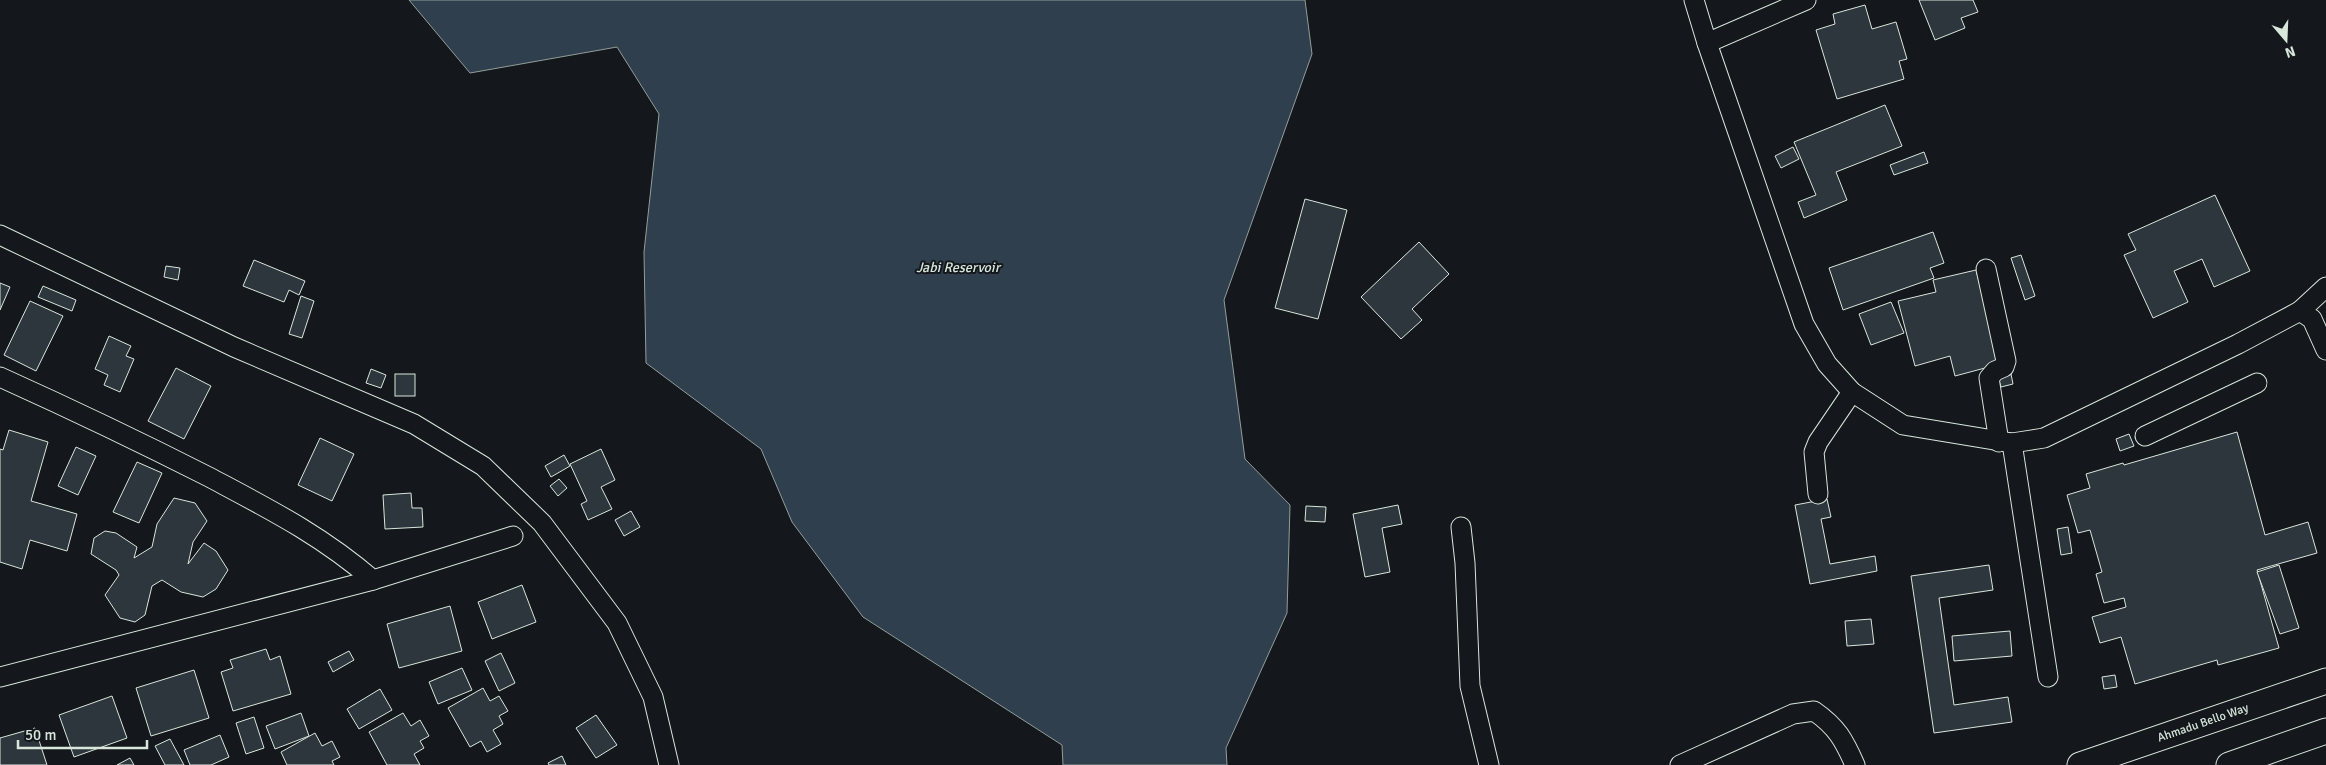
<svg xmlns="http://www.w3.org/2000/svg" width="2326" height="765" font-family="Signika,sans-serif">
	<style>
		.water { fill: #2f3f4d; stroke: #939e99 }
		.building { fill: #2c363c; stroke: #d8e6dc }
		.lines { fill: none; stroke-linecap: round; stroke-linejoin: round }
		.minor-casing { stroke: #d8e6dc; stroke-width: 21 }
		.major-casing { stroke: #d8e6dc; stroke-width: 27 }
		.minor { stroke: #14181c; stroke-width: 19 }
		.major { stroke: #14181c; stroke-width: 25 }
		.labels { text-anchor: middle; dominant-baseline: central; stroke-width: 4; stroke-linejoin: round; paint-order: stroke }
		.street-label { font-size: 12px; fill: #d8e6dc; stroke: #14181c }
		.water-label { font-size: 14px; font-style: italic; fill: #d8e6dc; stroke: #14181c }
	</style>
	<rect width="100%" height="100%" fill="#14181c"/>
	<polygon class="water" points="409,0 1305,0 1312,54 1224,300 1245,459 1290,505 1287,613 1226,748 1227,765 1063,765 1062,745 863,617 792,522 761,449 646,363 644,252 659,114 617,47 470,73"/>
	<g class="building">
		<polygon points="1919,0 1973,0 1978,12 1961,18 1965,28 1935,40"/>
		<polygon points="1865,5 1872,29 1896,22 1907,59 1899,61 1904,79 1837,99 1816,30 1835,24 1833,14"/>
		<polygon points="1885,105 1902,146 1836,172 1847,200 1804,218 1798,202 1816,195 1794,142"/>
		<polygon points="1793,147 1799,159 1781,168 1775,156"/>
		<polygon points="1924,152 1928,163 1894,175 1890,165"/>
		<polygon points="2215,195 2250,271 2214,287 2202,259 2174,271 2188,302 2153,318 2124,255 2136,250 2128,234"/>
		<polygon points="1305,199 1347,210 1318,319 1275,308"/>
		<polygon points="1933,232 1944,263 1930,268 1934,278 1843,310 1829,268"/>
		<polygon points="1419,242 1449,274 1412,309 1422,320 1401,339 1361,297"/>
		<polygon points="2021,255 2035,296 2025,300 2011,258"/>
		<polygon points="254,260 305,281 299,295 289,290 284,302 243,286"/>
		<polygon points="166,266 180,268 178,280 164,277"/>
		<polygon points="1976,270 2000,364 1955,376 1950,356 1915,366 1898,301 1936,292 1933,280"/>
		<polygon points="0,283 10,287 0,310"/>
		<polygon points="43,286 76,300 72,311 38,297"/>
		<polygon points="301,296 314,301 302,338 289,334"/>
		<polygon points="30,301 63,316 36,371 4,355"/>
		<polygon points="1891,302 1904,333 1871,345 1859,314"/>
		<polygon points="109,336 131,346 126,356 134,359 120,392 104,385 108,375 95,369"/>
		<polygon points="176,368 211,386 184,439 148,421"/>
		<polygon points="371,369 386,375 381,388 366,383"/>
		<rect x="395" y="374" width="20" height="22"/>
		<polygon points="2011,374 2013,384 2001,387 1998,377"/>
		<polygon points="9,430 48,442 31,501 77,514 67,551 30,540 22,569 0,562 0,449 3,450"/>
		<polygon points="2237,432 2265,535 2308,522 2317,553 2257,570 2279,648 2218,665 2217,660 2135,684 2121,637 2100,643 2092,617 2126,607 2124,598 2104,603 2096,574 2102,572 2090,530 2078,533 2067,495 2090,488 2086,474 2123,463 2124,465"/>
		<polygon points="2129,434 2134,446 2120,451 2116,439"/>
		<polygon points="320,438 354,454 332,501 298,485"/>
		<polygon points="76,447 96,456 78,495 58,486"/>
		<polygon points="601,449 615,480 601,487 612,509 588,520 581,504 587,501 570,464"/>
		<polygon points="564,455 570,466 551,477 545,466"/>
		<polygon points="137,462 162,473 139,523 113,512"/>
		<polygon points="559,479 567,488 558,496 550,486"/>
		<polygon points="411,493 412,508 422,508 423,527 385,529 383,495"/>
		<polygon points="174,498 195,503 207,521 193,542 188,564 204,543 216,551 228,570 216,589 203,597 181,592 162,580 152,586 145,615 135,622 120,618 105,595 119,575 116,570 91,554 94,538 105,531 116,533 137,547 134,558 152,547 157,524"/>
		<polygon points="1827,499 1831,517 1821,519 1830,564 1875,556 1877,571 1810,584 1795,505"/>
		<polygon points="1398,505 1402,524 1382,528 1390,572 1365,577 1353,514"/>
		<polygon points="1306,506 1326,507 1325,522 1305,521"/>
		<polygon points="631,511 640,527 624,536 615,520"/>
		<polygon points="2068,527 2072,553 2061,555 2057,529"/>
		<polygon points="1989,565 1993,590 1939,598 1954,705 2008,697 2012,722 1934,733 1911,576"/>
		<polygon points="2279,565 2299,628 2280,634 2257,572"/>
		<polygon points="522,585 536,622 492,639 478,602"/>
		<polygon points="450,606 462,651 399,668 387,624"/>
		<polygon points="1871,619 1874,644 1847,646 1845,621"/>
		<polygon points="2010,631 2012,656 1954,661 1952,636"/>
		<polygon points="266,649 270,660 280,656 291,694 233,711 221,672 233,668 230,660"/>
		<polygon points="349,651 354,660 333,672 328,662"/>
		<polygon points="501,653 515,683 499,691 485,661"/>
		<polygon points="462,668 472,690 438,704 429,682"/>
		<polygon points="194,670 209,718 151,736 136,688"/>
		<polygon points="2115,675 2117,687 2104,689 2102,677"/>
		<polygon points="483,688 490,701 499,696 508,711 499,716 503,724 493,730 501,744 487,752 481,741 470,747 448,708"/>
		<polygon points="380,689 392,710 359,729 347,709"/>
		<polygon points="112,696 127,738 74,757 59,715"/>
		<polygon points="301,713 309,736 275,749 266,726"/>
		<polygon points="403,713 411,726 420,720 429,736 420,741 424,748 414,754 420,765 387,765 369,732"/>
		<polygon points="596,715 617,745 596,758 576,728"/>
		<polygon points="254,717 264,748 246,754 236,723"/>
		<polygon points="35,728 47,765 0,765 0,738"/>
		<polygon points="315,733 322,746 332,741 340,757 332,761 334,765 287,765 281,752"/>
		<polygon points="220,735 229,757 211,765 190,765 184,750"/>
		<polygon points="170,739 184,765 165,765 155,746"/>
		<polygon points="562,756 566,765 549,765 548,763"/>
		<polygon points="130,758 134,765 117,765"/>
	</g>
	<g class="lines">
		<g class="minor-casing">
			<g id="minor">
				<polyline points="1694,0 1707,43 1804,324 1827,364 1852,392 1903,425 2012,443 2044,438 2238,344 2300,311 2312,319 2326,350"/>
				<polyline points="1707,43 1806,0"/>
				<polyline points="0,235 234,347 414,424 483,466 542,523 617,623 653,697 669,765"/>
				<polyline points="1986,269 2006,361 2004,367 1995,371 1989,378 1999,442"/>
				<polyline points="2300,311 2326,287"/>
				<path d="M0 377C71 409 140 442 209 477 269 509 321 535 373 580"/>
				<polyline points="2145,436 2257,383"/>
				<polyline points="2012,443 2048,677"/>
				<polyline points="1818,494 1814,452 1818,442 1852,392"/>
				<polyline points="1461,527 1465,563 1470,686 1489,765"/>
				<polyline points="0,677 373,580 513,536"/>
				<path d="M1680 765 1793 714 1814 711C1837 727 1844 740 1855 765"/>
			</g>
		</g>
		<g class="major-casing">
			<g id="major">
				<polyline points="2080,765 2326,681"/>
				<polyline points="2229,765 2326,731"/>
			</g>
		</g>
		<use href="#minor" class="minor"/>
		<use href="#major" class="major"/>
	</g>
	<g class="labels">
		<g class="street-label">
			<text transform="translate(2203 723) rotate(-19)">Ahmadu Bello Way</text>
		</g>
		<g class="water-label">
			<text x="958" y="267">Jabi Reservoir</text>
		</g>
	</g>
	<g transform="translate(2286 40) rotate(161)" stroke="#14181c" stroke-width="4" paint-order="stroke">
	<path d="M0-4L9 19L0 12L-9 19Z" fill="#d8e6dc"/>
	<text y="-8" font-size="14" font-weight="bold" text-anchor="middle" fill="#d8e6dc">N</text>
	</g>
	<path d="M18 740v8h129v-8" fill="none" stroke="#d8e6dc" stroke-width="2.5"/>
	<text x="25" y="740" font-size="15" fill="#d8e6dc" stroke="#14181c" stroke-width="4" paint-order="stroke">50 m</text>
</svg>
